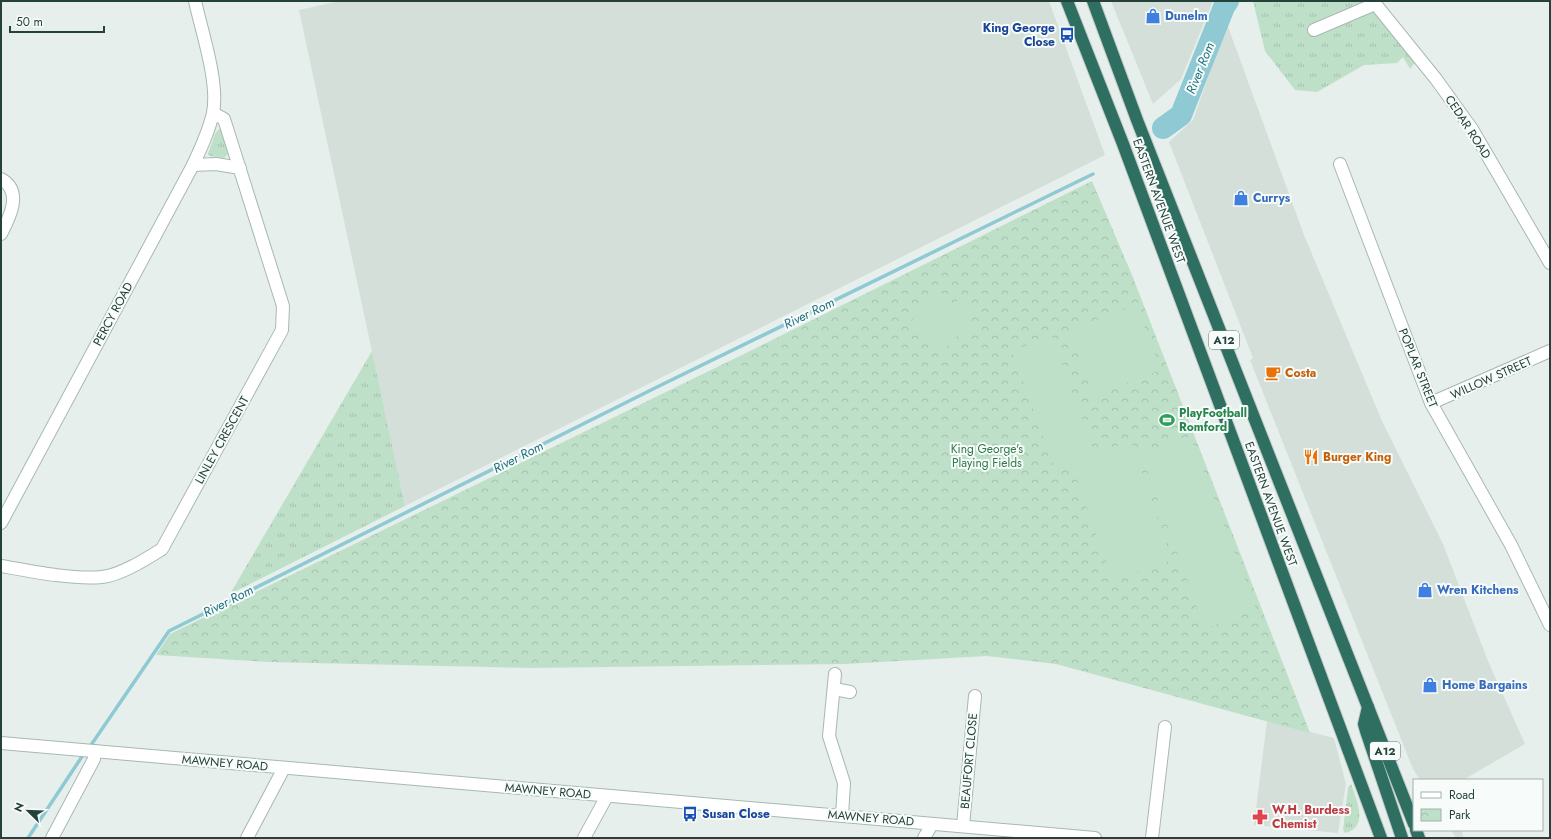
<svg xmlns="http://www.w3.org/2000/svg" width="1551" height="839" font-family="Jost,sans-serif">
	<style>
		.built { fill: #d4dfda }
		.grass { fill: url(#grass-tufts) }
		.park { fill: url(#park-crowns) }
		.pitch { fill: #bfe0c8 }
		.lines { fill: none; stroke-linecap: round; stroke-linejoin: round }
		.stream { stroke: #8ec9d4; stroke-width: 3.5 }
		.river { stroke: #8ec9d4; stroke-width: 22 }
		.minor-casing { stroke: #a8b8b2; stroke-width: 14 }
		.highway-casing { stroke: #c2cac8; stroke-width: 14 }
		.minor { stroke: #fff; stroke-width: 12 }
		.highway { stroke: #2f6f62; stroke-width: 12 }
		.labels { text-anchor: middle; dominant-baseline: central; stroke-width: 4; stroke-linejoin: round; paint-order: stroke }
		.shield { fill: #f7fbf9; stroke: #637a73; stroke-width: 1 }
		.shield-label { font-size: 11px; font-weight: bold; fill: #24423a }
		.shop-label { font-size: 12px; font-weight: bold; fill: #366cbe; stroke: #f7fbf9; text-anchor: start }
		.transit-label { font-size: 12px; font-weight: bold; fill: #164399; stroke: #f7fbf9; text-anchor: end }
		.street-label { font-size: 12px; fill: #24423a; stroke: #f7fbf9 }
		.food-label { font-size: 12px; font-weight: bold; fill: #c56008; stroke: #f7fbf9; text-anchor: start }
		.leisure-label { font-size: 12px; font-weight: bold; fill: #27864d; stroke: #f7fbf9; text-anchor: start }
		.park-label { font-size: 12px; fill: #2d7a4b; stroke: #f7fbf9 }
		.health-label { font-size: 12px; font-weight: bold; fill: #be3a42; stroke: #f7fbf9; text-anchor: start }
		.water-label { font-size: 13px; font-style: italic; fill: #1c6f80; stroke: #f7fbf9 }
	</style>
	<defs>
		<pattern id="grass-tufts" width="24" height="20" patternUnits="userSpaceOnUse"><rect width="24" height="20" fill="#bfe0c8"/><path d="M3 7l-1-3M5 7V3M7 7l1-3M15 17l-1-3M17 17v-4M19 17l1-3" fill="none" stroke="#a4c1ad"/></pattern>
		<pattern id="park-crowns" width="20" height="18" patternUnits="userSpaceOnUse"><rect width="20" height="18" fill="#bfe0c8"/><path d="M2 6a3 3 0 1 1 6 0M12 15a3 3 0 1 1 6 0" fill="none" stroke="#a4c1ad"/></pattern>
	</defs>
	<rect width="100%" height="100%" fill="#e6efeb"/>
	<g class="built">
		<polygon points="340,1 1049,1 1105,155 405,506 299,10"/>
		<polygon points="1111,1 1213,1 1181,79 1153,104"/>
		<polygon points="1227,24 1304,235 1382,421 1443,544 1488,661 1525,744 1463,780 1420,780 1413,769 1250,360 1253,358 1169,142 1193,120"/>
		<polygon points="1267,721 1334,738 1346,784 1338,833 1254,825"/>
		<polygon points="1451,830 1462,830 1463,838 1456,838"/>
	</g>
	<g class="grass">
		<polygon points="1253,1 1367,1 1417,60 1410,69 1403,57 1397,63 1364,65 1317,92 1295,90 1265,51"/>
		<polygon points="219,129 223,131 228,154 224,158 210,156 208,154 215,134"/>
		<polygon points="372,351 405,506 230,594"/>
		<path d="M1351 784C1357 800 1369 828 1345 833L1343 830 1348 788Z"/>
	</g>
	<polygon class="park" points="1092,181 1132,275 1310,733 1056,664 987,656 845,664 531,668 269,662 156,655 170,634 750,351"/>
	<g class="pitch">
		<polygon points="938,291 954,304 959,298 977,314 971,320 984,332 981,335 958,335 943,351 912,320"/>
		<polygon points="1136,305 1161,370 1093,396 1069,330"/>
		<polygon points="1052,336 1095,454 1131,441 1172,560 1113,581 1071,463 1055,469 1012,351"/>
		<polygon points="1190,436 1256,609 1205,629 1141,454"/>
	</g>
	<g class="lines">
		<g class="stream">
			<polyline points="89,748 169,631 655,388 1093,174"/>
			<polyline points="28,838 85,752"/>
		</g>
		<polyline class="river" points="1163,128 1181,115 1224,7 1228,1"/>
		<g class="minor-casing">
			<g id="minor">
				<polyline points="1373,1 1436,79 1472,129 1550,263"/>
				<polyline points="1314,30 1375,4"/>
				<polyline points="1340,164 1431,403 1511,545 1550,625"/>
				<polyline points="193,165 216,164 240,168"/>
				<path d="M1 179C23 191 10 217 1 234"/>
				<polyline points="1431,403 1550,351"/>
				<path d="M1 523 193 165C201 148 209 131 213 113 219 82 202 33 195 1"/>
				<path d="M1 566C29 571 74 580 102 577 121 575 146 559 162 549L282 330 283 306 224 119 213 113"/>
				<polyline points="835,674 829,736 844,783 842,816"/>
				<polyline points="834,689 850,692"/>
				<polyline points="1,743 1095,838"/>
				<polyline points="963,826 975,696"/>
				<polyline points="52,838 94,759 95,751"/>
				<polyline points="247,838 284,768"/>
				<polyline points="584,838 607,796"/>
				<polyline points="924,838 932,824"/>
				<polyline points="1152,838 1165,727"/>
			</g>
		</g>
		<g class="highway-casing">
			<g id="highway">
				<polyline points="1067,1 1123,144 1381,838"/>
				<polyline points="1093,1 1137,120 1414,824"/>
				<polyline points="1368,707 1364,724 1366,731 1402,838"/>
				<polyline points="1416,830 1419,838"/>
			</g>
		</g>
		<use href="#minor" class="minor"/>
		<use href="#highway" class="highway"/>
	</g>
	<defs>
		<g id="shop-bare" transform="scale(1.2)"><path d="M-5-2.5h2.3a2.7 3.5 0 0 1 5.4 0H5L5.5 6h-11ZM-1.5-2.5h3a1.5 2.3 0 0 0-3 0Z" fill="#3f7fe0" stroke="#f7fbf9" stroke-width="2.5" paint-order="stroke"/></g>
		<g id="bus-bare" transform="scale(1.2)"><path d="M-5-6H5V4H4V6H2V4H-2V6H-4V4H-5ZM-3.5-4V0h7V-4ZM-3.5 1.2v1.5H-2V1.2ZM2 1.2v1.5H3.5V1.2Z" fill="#1a4fb4" stroke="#f7fbf9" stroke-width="2.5" paint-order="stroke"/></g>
		<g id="cafe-bare" transform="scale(1.2)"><path d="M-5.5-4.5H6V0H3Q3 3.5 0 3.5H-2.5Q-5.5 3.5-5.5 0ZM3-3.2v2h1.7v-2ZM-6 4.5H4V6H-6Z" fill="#e8710a" stroke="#f7fbf9" stroke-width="2.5" paint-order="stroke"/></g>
		<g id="stadium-bare" transform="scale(1.2)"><path d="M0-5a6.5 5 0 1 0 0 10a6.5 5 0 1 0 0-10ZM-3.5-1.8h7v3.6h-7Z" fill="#2e9e5b" stroke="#f7fbf9" stroke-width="2.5" paint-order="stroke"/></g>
		<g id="restaurant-bare" transform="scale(1.2)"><path d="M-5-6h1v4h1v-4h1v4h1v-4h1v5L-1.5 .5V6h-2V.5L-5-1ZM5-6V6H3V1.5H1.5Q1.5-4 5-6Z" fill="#e8710a" stroke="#f7fbf9" stroke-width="2.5" paint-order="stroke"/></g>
		<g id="pharmacy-bare" transform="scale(1.2)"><path d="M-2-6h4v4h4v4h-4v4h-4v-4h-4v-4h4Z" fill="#e0444e" stroke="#f7fbf9" stroke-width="2.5" paint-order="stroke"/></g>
	</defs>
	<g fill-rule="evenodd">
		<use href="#shop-bare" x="1153" y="16"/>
		<use href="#bus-bare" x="1067" y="35"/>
		<use href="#shop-bare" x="1241" y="198"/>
		<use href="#cafe-bare" x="1273" y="373"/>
		<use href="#stadium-bare" x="1167" y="420"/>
		<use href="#restaurant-bare" x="1311" y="457"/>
		<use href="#shop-bare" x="1425" y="590"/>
		<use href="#shop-bare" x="1430" y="685"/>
		<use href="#bus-bare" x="690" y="814"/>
		<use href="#pharmacy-bare" x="1260" y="817"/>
	</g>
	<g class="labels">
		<g class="shield">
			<rect x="1209" y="331" width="30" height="18" rx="3"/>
			<rect x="1370" y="742" width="30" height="18" rx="3"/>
		</g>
		<g class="shield-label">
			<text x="1224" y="340">A12</text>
			<text x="1385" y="751">A12</text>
		</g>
		<g class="shop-label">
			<text x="1165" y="16">Dunelm</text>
			<text x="1253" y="198">Currys</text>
			<text x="1437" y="590">Wren Kitchens</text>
			<text x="1442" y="685">Home Bargains</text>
		</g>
		<g class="transit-label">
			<text x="1055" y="28">King George<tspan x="1055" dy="14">Close</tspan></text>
			<text x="702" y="814" text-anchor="start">Susan Close</text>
		</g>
		<g class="street-label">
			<text transform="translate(1468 127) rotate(57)">CEDAR ROAD</text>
			<text transform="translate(1159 201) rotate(70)">EASTERN AVENUE WEST</text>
			<text transform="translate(113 314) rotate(-62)">PERCY ROAD</text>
			<text transform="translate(1418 368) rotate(68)">POPLAR STREET</text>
			<text transform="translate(1491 378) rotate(-24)">WILLOW STREET</text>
			<text transform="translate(222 440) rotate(-61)">LINLEY CRESCENT</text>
			<text transform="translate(1271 504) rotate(70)">EASTERN AVENUE WEST</text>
			<text transform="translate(969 761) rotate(-85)">BEAUFORT CLOSE</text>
			<text transform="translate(225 763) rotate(5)">MAWNEY ROAD</text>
			<text transform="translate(548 791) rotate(5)">MAWNEY ROAD</text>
			<text transform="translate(871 818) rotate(5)">MAWNEY ROAD</text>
		</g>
		<g class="food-label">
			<text x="1285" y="373">Costa</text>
			<text x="1323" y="457">Burger King</text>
		</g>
		<g class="leisure-label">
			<text x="1179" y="413">PlayFootball<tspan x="1179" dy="14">Romford</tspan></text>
		</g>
		<g class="park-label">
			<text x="987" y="449">King George's<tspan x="987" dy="14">Playing Fields</tspan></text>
		</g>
		<g class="health-label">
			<text x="1272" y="810">W.H. Burdess<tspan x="1272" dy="14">Chemist</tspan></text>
		</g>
		<g class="water-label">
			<text transform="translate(1200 68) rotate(-68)">River Rom</text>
			<text transform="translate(809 313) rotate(-26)">River Rom</text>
			<text transform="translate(518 457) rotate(-27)">River Rom</text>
			<text transform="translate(228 601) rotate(-27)">River Rom</text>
		</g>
	</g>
	<rect width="1551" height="839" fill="none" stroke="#24423a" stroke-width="4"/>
	<rect x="1413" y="779" width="130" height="52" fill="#f7fbf9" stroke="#a3b1ad"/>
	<rect x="1421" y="792" width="20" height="6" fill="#ffffff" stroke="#a3b1ad"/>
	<text x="1449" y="799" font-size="12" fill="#24423a">Road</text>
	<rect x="1421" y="809" width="20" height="12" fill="url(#park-crowns)" stroke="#a3b1ad"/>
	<text x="1449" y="819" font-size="12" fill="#24423a">Park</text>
	<g transform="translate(28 811) rotate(293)" stroke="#f7fbf9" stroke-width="3" paint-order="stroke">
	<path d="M0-3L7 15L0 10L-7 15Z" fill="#24423a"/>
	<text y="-6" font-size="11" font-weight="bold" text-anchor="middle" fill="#24423a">N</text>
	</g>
	<path d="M10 26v6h94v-6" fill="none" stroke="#24423a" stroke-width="2"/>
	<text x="16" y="26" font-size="12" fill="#24423a" stroke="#f7fbf9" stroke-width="3" paint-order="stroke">50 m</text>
</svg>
